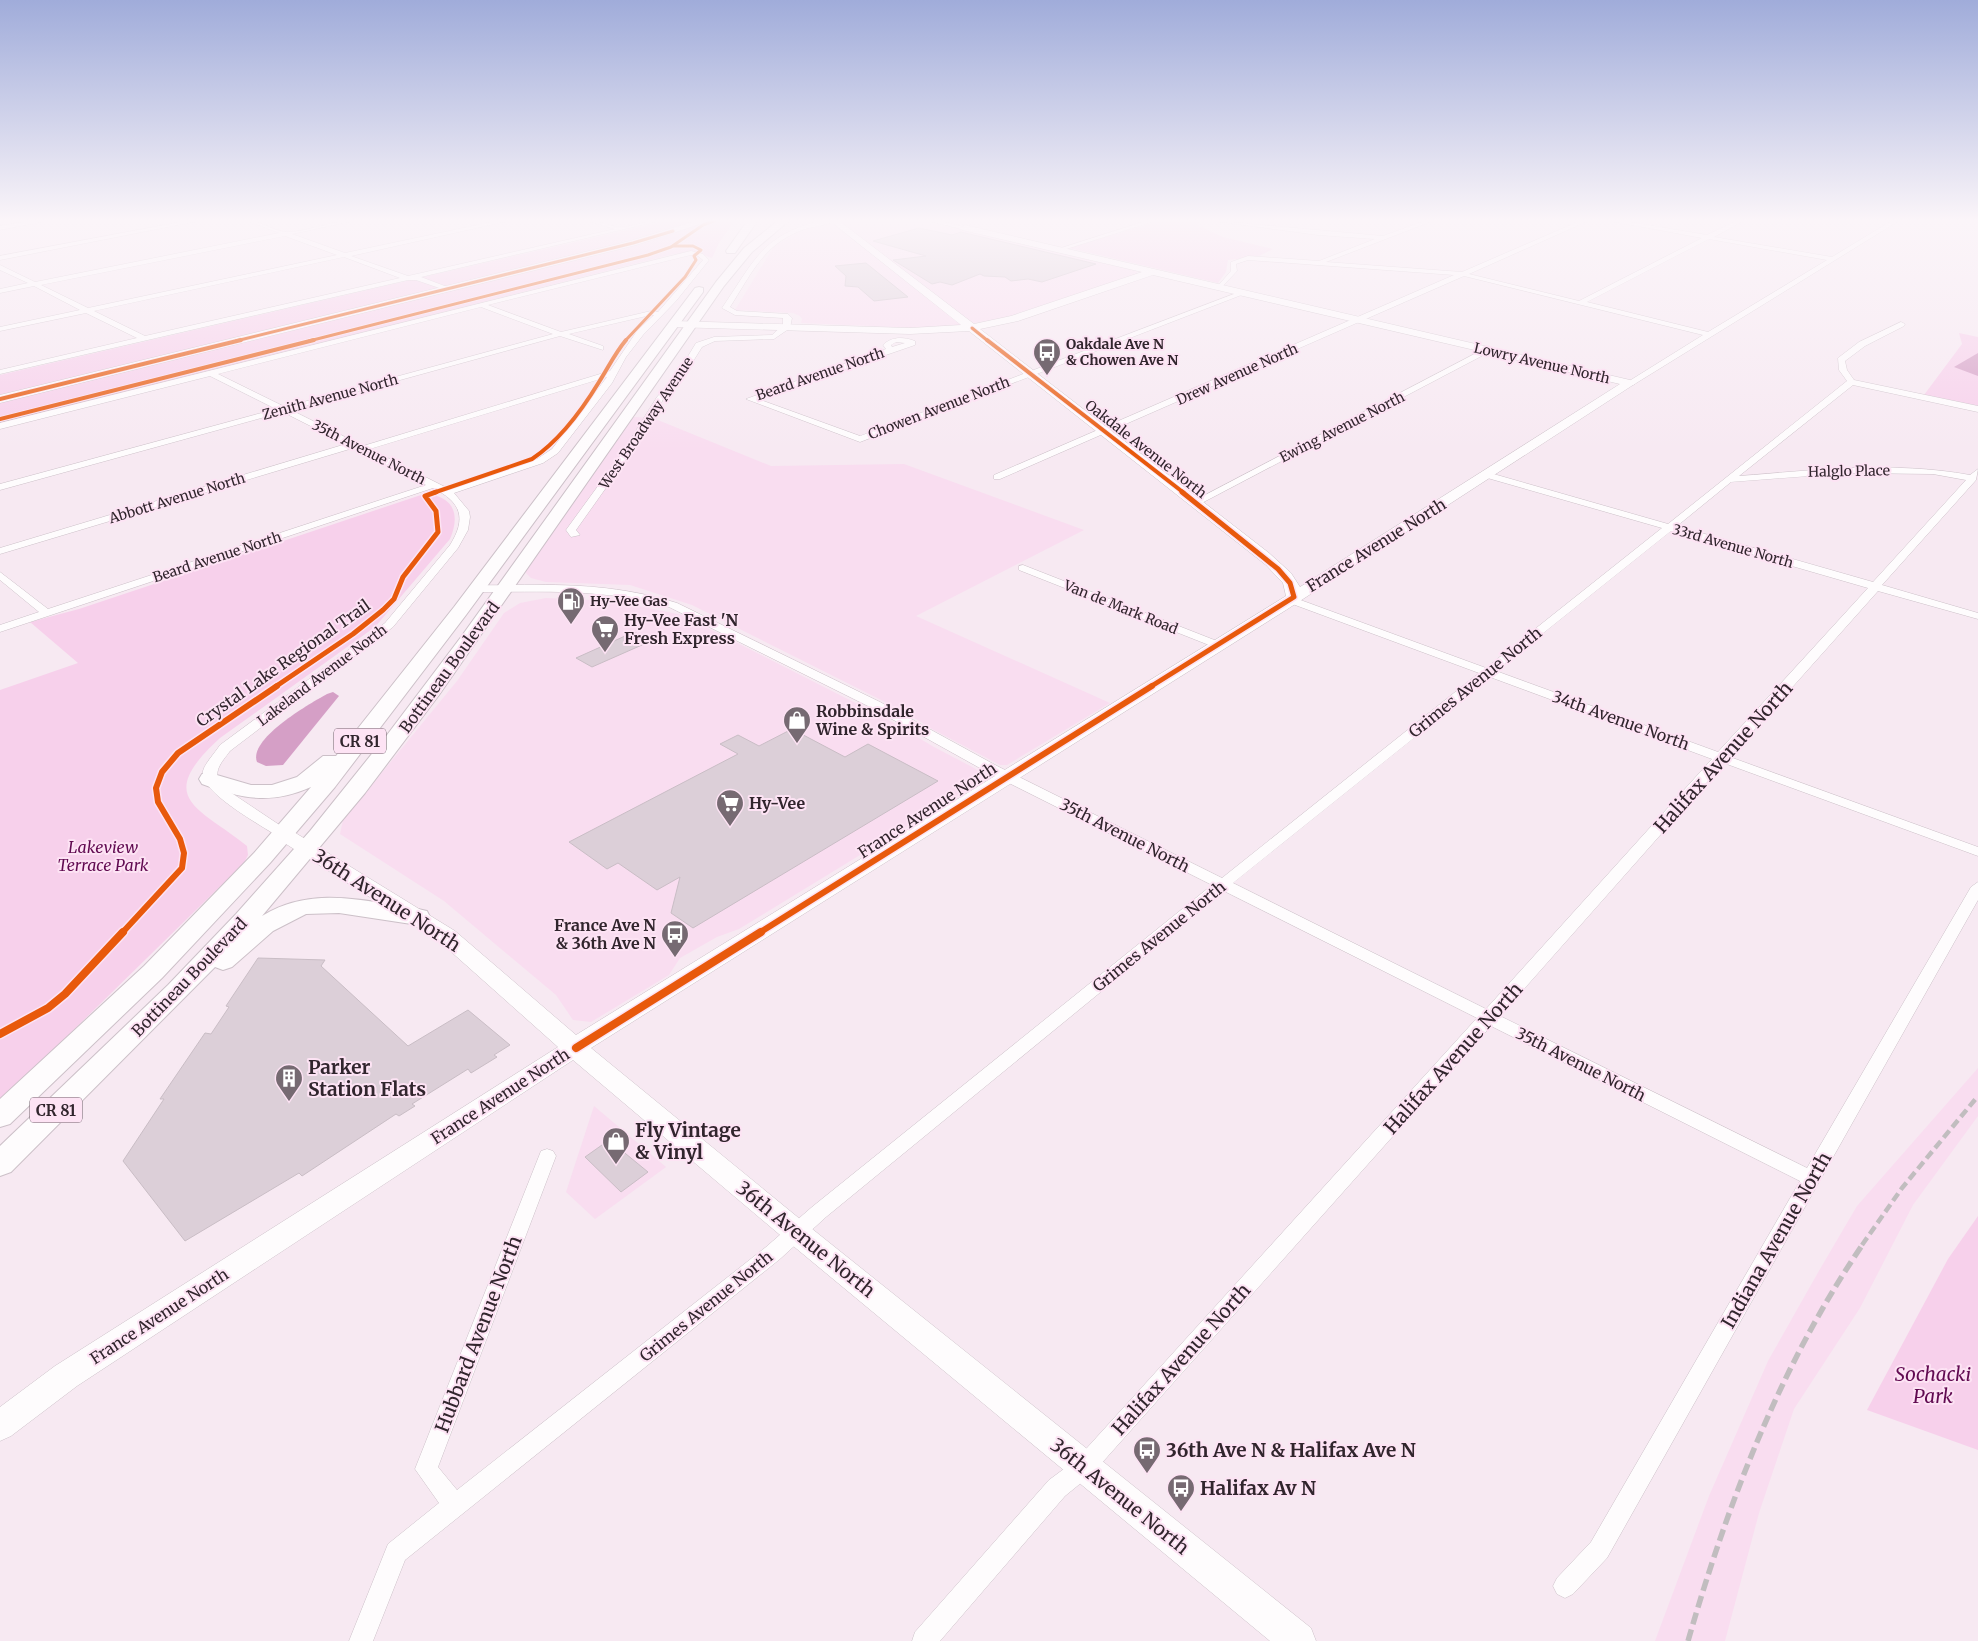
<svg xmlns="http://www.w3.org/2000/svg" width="1978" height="1641" font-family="Merriweather,serif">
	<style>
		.built { fill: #f9ddf0 }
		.green { fill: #f7d0eb }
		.water { fill: #d59fc6 }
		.building { fill: #dccfd8; stroke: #c9bdc5 }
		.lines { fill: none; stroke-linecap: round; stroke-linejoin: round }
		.street-casing { stroke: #ccc0c8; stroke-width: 1 }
		.secondary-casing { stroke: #ccc0c8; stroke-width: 1 }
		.primary-casing { stroke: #ccc0c8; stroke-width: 2 }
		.street { fill: #fefcfd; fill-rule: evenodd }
		.secondary { fill: #fefcfd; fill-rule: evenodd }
		.primary { fill: #fefcfd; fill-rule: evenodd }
		.rail-far1 { stroke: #c1bdbf; stroke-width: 4.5; stroke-dasharray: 9 4.5; stroke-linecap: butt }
		.rail { stroke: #c1bdbf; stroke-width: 5.5; stroke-dasharray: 12 5.5; stroke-linecap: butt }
		.cycleway-far4-casing { stroke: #fde3f4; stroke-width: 4.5 }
		.cycleway-far3-casing { stroke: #fde3f4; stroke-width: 5.5 }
		.cycleway-far2-casing { stroke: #fde3f4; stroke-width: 8 }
		.cycleway-far1-casing { stroke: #fde3f4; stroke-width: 9 }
		.cycleway-casing { stroke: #fde3f4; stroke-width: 11 }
		.cycleway-far4 { stroke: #e8590c; stroke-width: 3 }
		.cycleway-far3 { stroke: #e8590c; stroke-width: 4 }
		.cycleway-far2 { stroke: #e8590c; stroke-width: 5 }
		.cycleway-far1 { stroke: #e8590c; stroke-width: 6 }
		.cycleway { stroke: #e8590c; stroke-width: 8 }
		.labels { text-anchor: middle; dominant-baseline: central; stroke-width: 4; stroke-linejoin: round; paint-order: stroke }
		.far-poi-label { font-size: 14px; font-weight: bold; fill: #31252d; stroke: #fde3f4; text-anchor: start }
		.far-street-label { font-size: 14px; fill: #31252d; stroke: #fde3f4 }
		.shield { fill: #fde3f4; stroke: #6e5e69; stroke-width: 1 }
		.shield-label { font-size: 15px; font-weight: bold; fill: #31252d }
		.street-label { font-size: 16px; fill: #31252d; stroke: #fde3f4 }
		.poi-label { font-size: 16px; font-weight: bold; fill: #31252d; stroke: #fde3f4; text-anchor: start }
		.park-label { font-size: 16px; font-style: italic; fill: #610a51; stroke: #fde3f4 }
		.near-street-label { font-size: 19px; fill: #31252d; stroke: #fde3f4 }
		.near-poi-label { font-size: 19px; font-weight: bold; fill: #31252d; stroke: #fde3f4; text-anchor: start }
		.near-park-label { font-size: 19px; font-style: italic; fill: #610a51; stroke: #fde3f4 }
	</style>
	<rect width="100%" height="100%" fill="#f7e9f2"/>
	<g class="built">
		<polygon points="838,220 918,220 1136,271 1138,274 1007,318 947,327 918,328 801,323 802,319 800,316 793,313 735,310 774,246 804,230"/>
		<polygon points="633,417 653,418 771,466 904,464 1084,530 916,616 1110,703 1007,765 1000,765 932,729 903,711 692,605 630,585 546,582 531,578 526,573 526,569"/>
		<polygon points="546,598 615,601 682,615 887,719 934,747 976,769 981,776 979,781 968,789 739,929 717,937 680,958 669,975 591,1022 573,1020 556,995 444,901 340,834 343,820 457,681 504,613 520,603"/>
		<polygon points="1978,1068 1978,1116 1913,1205 1860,1308 1794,1409 1759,1513 1725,1641 1655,1641 1709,1496 1768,1361 1820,1269 1857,1206"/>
		<polygon points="594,1106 666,1167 595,1219 566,1192"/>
	</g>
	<g class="green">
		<polygon points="670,220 735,220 719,243 712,258 694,252 674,254 0,424 0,375"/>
		<polygon points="1163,220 1198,220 1199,226 1223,237 1273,249 1257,257 1228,260 1226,272 1218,283 1069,248"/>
		<polygon points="1959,333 1978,337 1978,406 1924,395 1962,344"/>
		<path d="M424 494C453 495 461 514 450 539L375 627 220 738C153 799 199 807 247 846L248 855 244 863 0 1102V690L78 663 30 622 79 609Z"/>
		<polygon points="1978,1216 1978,1450 1867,1410 1948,1259"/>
	</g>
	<g class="water">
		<polygon points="1978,353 1978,376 1954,367"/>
		<path d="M333 692 339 696 283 765 266 766 257 762C248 739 309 704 327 694Z"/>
	</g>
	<g class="building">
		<polygon points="919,228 952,235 961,232 1096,264 1042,282 1028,279 1011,281 1005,277 984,276 980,274 952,285 940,282 932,284 893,260 926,256 873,241"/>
		<polygon points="866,263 908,297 874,301 858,287 845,286 846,276 835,266"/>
		<polygon points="634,632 651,641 592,667 576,658"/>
		<polygon points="792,729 845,757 868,744 938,781 693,928 671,913 680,877 657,890 618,863 607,869 569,842 738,754 720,744 738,735 759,746"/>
		<polygon points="258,958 325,960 321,966 408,1046 468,1010 510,1045 494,1055 497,1057 471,1073 468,1069 412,1104 415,1106 399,1116 396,1114 302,1176 299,1173 185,1241 123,1161 164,1099 160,1099 205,1033 211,1034 229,1007 226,1006"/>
		<polygon points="609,1140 648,1172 621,1192 585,1157"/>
	</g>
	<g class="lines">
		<g class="street-casing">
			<g id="street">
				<polygon points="37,220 50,220 0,230 0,226"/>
				<polygon points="191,220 203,220 0,260 0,256"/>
				<path d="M245 220C260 220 272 231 287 232 307 232 334 220 357 220L292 234 345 253 501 220H512L351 256 408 276 615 229 585 220C598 220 612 228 624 227 637 225 649 220 663 220L421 277 450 288 448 291 416 280H408L0 374V370L137 338 86 313 0 331V327L80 310 34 286 0 293V289L28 283 0 270V265L35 282 279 233ZM285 236 337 255 88 308 41 285ZM344 257 400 278 145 336 94 311Z"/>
				<path d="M824 220H837C827 226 811 226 800 231 763 245 750 276 730 307L737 311 788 314 792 318 790 328 774 339 715 341 702 347 682 379 664 398 630 454 576 530 580 535 571 537 566 530 622 453 657 397 676 376 696 343 714 337 772 335 783 325V318L735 315 722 308C755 260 762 234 824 220Z"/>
				<polygon points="926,220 936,220 968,228 965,230"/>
				<polygon points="1149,220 1158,220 1060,251 1055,250"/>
				<path d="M1207 220 1383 236 1427 220H1435L1326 262 1462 272 1582 220H1590L1469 274 1579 301 1702 238 1605 220H1618L1707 235 1738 220H1745L1714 237 1832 257 1893 220H1900L1633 385 1626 383 1703 335 1464 276 1000 479H994V475L1454 275 1248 260 1236 264 1237 271 1219 290 1216 288 1231 271V262L1248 256 1319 261 1375 239 1318 235ZM1709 239 1827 260 1708 332 1587 302Z"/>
				<path d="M691 251 703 254 709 260 676 301 643 335 626 357 612 383 558 453 543 463 454 493 469 511 470 517 468 530 458 548 393 627 230 751C221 763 212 772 221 786L287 830 289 833 287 836H277C261 825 199 792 203 771 205 763 215 753 220 745L385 623 450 545C467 518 461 502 433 488L0 632V625L39 612 0 580V572L48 609 426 485 353 448 0 554V548L346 444 283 412 0 490V484L276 409 210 376 0 429V423ZM691 255 698 256 703 260 658 312 651 311 561 332 488 305ZM481 307 553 334 285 407 218 374ZM651 315H654L637 331 610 371 363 446 291 410 560 336 603 350V346L569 334ZM607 377 552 449 537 459 449 489 370 449Z"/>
				<path d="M1242 291 1244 294 860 442 746 399 886 349 883 345C892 336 904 337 915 341V345L758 399 860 436ZM896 342 905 343 892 347 891 345Z"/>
				<path d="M1901 322 1905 324 1904 326 1865 346 1845 361 1847 370 1854 380 1978 406V412L1853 385 1739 476C1816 470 1893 461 1970 475L1978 469 1976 480 1882 585 1978 613V619L1878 591 1730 757 1978 847V856L1724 763 1500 1016 1807 1168 1971 887 1978 882V900L1607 1558 1573 1594 1565 1598 1557 1594 1553 1586 1557 1578 1591 1542 1800 1181 1491 1026 1092 1474 1065 1496 940 1641H912L915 1632 1049 1480 1076 1460 1477 1018 1224 891 826 1217 780 1259 405 1560 373 1641H349L388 1544 439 1503 415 1469 541 1151 547 1149 553 1151 556 1156 438 1467 457 1490 766 1247 812 1207 1212 885 987 772 872 708 669 607C606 588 541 592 476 592L471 589 472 587C485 584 501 586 514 585 570 584 623 586 677 603L880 702 997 766 1222 878 1479 673 1287 602V598H1295L1486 668 1662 528 1484 477V473H1490L1668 524 1847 381 1839 370 1838 358 1859 342ZM1848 473 1933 474 1966 480 1873 582 1677 526 1731 482ZM1671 531 1868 588 1718 752 1496 671ZM1490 677 1712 759 1486 1009 1233 883Z"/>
				<polygon points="1486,348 1493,350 1198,505 1190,503"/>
				<polygon points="1023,565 1222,643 1224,645 1222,647 1214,647 1019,570 1019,566"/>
			</g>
		</g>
		<g class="secondary-casing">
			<g id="secondary">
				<polygon points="699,220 712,220 636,245 0,403 0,395 630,241"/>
				<path d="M829 220H838L974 324 1011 316 1142 272 962 230 961 228 965 225 1630 380 1636 383 1286 610 591 1048 806 1224 1311 1628 1316 1641H1270L786 1240 573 1060 77 1386 11 1436 0 1441V1407L55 1366 558 1047 439 941 275 837 272 833 275 829 282 827 289 829 455 931 576 1035 1286 596 1283 583 1266 565 969 331 910 334 674 327 669 324 674 321 910 328 961 325ZM1153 275 1620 384 1300 587 1291 573 1269 553 980 329 1018 321Z"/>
			</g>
		</g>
		<g class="primary-casing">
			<g id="primary">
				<polygon points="748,220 758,220 735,253 727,253 726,251"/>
				<path d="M779 220H790L752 252 724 286 439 695 365 793 262 916C312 885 364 901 418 909L427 911 430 917 427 923 418 925 339 913 306 914 273 931 232 967 223 970 215 967 11 1172 0 1176V1146L168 985 236 914 310 831 387 735 461 637 716 282 744 248Z"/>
				<path d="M699 287 703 288V292L466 615 335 787 270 863 162 978 10 1124 0 1127V1099L144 966 254 853 311 787C270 805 243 799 202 784L199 779 202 774 210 773 251 785H272L297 777 323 756H336L454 607 695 288Z"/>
			</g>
		</g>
		<use href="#street" class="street"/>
		<use href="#secondary" class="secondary"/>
		<use href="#primary" class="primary"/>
		<polyline class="rail-far1" points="1862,1245 1902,1188 1978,1096"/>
		<path class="rail" d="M1688 1641C1728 1502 1781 1364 1863 1244"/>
		<g class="cycleway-far4-casing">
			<g id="cycleway-far4">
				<polyline points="972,328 988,341"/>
				<polyline points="236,341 633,243 673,231"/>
				<polyline points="309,341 648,255 671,247 703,225 716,220"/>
				<polyline points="625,341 685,277 696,260 694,256 701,250 693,246 673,246"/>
			</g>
		</g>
		<g class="cycleway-far3-casing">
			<g id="cycleway-far3">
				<polyline points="987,340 1184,493"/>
				<polyline points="0,399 241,340"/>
				<polyline points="0,419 314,340"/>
				<path d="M433 493 532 459C559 441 582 410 599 382 608 368 615 353 626 340"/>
			</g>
		</g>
		<g class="cycleway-far2-casing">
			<g id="cycleway-far2">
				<polyline points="275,687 353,634 383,610 394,599 403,577 438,532 436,511 425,496 436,492"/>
				<polyline points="1150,687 1294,597 1290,583 1278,569 1182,492"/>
			</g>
		</g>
		<g class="cycleway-far1-casing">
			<g id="cycleway-far1">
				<polyline points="122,933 182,868 184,853 180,839 158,802 156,788 162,772 178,753 277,686"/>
				<polyline points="759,933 1152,686"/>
			</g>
		</g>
		<g class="cycleway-casing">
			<g id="cycleway">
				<polyline points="0,1034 48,1008 65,994 123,932"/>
				<polyline points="576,1048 761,932"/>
			</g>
		</g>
		<use href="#cycleway-far4" class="cycleway-far4"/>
		<use href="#cycleway-far3" class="cycleway-far3"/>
		<use href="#cycleway-far2" class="cycleway-far2"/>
		<use href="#cycleway-far1" class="cycleway-far1"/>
		<use href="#cycleway" class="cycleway"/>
	</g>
	<linearGradient id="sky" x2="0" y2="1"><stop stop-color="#a0acda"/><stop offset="0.49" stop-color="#fbf5f9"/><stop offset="1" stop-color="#fbf5f9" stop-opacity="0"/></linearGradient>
	<rect width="1978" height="450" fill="url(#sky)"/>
	<defs>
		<g id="bus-pin" transform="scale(1.4375)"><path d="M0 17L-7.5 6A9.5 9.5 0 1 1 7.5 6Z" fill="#766a72" stroke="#fde3f4"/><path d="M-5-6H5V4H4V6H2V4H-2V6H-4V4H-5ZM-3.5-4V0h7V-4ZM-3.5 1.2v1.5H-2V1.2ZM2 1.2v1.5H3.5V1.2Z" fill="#fff"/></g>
		<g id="fuel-pin" transform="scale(1.4375)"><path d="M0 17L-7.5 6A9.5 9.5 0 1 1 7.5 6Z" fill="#766a72" stroke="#fde3f4"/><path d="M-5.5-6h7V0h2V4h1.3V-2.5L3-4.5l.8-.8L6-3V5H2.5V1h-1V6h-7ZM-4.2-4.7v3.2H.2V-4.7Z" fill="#fff"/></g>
		<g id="supermarket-pin" transform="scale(1.4375)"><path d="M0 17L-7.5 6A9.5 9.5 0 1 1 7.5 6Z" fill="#766a72" stroke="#fde3f4"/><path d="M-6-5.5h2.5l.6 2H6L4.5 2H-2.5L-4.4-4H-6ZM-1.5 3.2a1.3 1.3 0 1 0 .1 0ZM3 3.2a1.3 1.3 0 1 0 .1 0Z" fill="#fff"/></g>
		<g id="shop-pin" transform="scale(1.4375)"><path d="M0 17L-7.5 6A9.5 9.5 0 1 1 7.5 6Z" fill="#766a72" stroke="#fde3f4"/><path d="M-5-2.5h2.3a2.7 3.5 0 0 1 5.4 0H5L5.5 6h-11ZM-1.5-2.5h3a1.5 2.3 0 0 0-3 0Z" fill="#fff"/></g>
		<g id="building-pin" transform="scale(1.4375)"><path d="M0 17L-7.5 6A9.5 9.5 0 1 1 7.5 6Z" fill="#766a72" stroke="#fde3f4"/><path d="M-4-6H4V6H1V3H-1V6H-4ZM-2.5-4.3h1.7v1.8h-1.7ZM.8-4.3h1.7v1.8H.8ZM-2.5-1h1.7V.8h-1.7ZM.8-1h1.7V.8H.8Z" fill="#fff"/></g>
	</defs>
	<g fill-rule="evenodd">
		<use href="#bus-pin" x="1047" y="352"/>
		<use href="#fuel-pin" x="571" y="601"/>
		<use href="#supermarket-pin" x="605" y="629"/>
		<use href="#shop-pin" x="797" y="720"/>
		<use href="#supermarket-pin" x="730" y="803"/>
		<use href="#bus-pin" x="675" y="934"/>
		<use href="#building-pin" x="289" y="1078"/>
		<use href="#shop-pin" x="616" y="1141"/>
		<use href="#bus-pin" x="1147" y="1450"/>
		<use href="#bus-pin" x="1181" y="1488"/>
	</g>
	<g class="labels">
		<g class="far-poi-label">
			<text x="1066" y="344">Oakdale Ave N<tspan x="1066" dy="16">&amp; Chowen Ave N</tspan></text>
			<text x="590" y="601">Hy-Vee Gas</text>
		</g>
		<g class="far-street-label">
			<text transform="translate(1542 363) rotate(13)">Lowry Avenue North</text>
			<text transform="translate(820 374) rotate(-19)">Beard Avenue North</text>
			<text transform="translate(1237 374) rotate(-24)">Drew Avenue North</text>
			<text transform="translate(330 397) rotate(-15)">Zenith Avenue North</text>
			<text transform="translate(939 408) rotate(-21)">Chowen Avenue North</text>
			<text transform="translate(646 423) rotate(-56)">West Broadway Avenue</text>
			<text transform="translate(1342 427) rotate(-27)">Ewing Avenue North</text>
			<text transform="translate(1146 449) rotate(38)">Oakdale Avenue North</text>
			<text transform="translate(369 452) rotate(27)">35th Avenue North</text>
			<text transform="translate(1849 471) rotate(-1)">Halglo Place</text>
			<text transform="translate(177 498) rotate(-17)">Abbott Avenue North</text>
			<text transform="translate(1733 546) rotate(16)">33rd Avenue North</text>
			<text transform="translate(217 557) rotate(-18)">Beard Avenue North</text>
			<text transform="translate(1121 607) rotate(22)">Van de Mark Road</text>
			<text transform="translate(322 675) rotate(-37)">Lakeland Avenue North</text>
		</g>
		<g class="shield">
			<rect x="334" y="728.5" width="52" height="25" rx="4"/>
			<rect x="30" y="1097.5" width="52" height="25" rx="4"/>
		</g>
		<g class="shield-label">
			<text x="360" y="741">CR 81</text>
			<text x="56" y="1110">CR 81</text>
		</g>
		<g class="street-label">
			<text transform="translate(1376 545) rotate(-32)">France Avenue North</text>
			<text transform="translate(283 663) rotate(-35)">Crystal Lake Regional Trail</text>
			<text transform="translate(449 667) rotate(-54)">Bottineau Boulevard</text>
			<text transform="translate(1475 682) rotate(-39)">Grimes Avenue North</text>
			<text transform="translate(1621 720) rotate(20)">34th Avenue North</text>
			<text transform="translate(927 810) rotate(-33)">France Avenue North</text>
			<text transform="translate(1125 835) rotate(27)">35th Avenue North</text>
			<text transform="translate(1159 936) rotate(-39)">Grimes Avenue North</text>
			<text transform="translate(189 977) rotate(-46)">Bottineau Boulevard</text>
			<text transform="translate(1581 1064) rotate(27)">35th Avenue North</text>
			<text transform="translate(500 1096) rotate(-33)">France Avenue North</text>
			<text transform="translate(706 1306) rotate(-39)">Grimes Avenue North</text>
			<text transform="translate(159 1316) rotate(-33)">France Avenue North</text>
		</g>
		<g class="poi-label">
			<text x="624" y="620">Hy-Vee Fast 'N<tspan x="624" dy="18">Fresh Express</tspan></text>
			<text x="816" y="711">Robbinsdale<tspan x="816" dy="18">Wine &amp; Spirits</tspan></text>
			<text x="749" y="803">Hy-Vee</text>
			<text x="656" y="925" text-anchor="end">France Ave N<tspan x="656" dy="18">&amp; 36th Ave N</tspan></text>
		</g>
		<g class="park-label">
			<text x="103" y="847">Lakeview<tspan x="103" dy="18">Terrace Park</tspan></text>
		</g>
		<g class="near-street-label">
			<text transform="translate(1723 757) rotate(-48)">Halifax Avenue North</text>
			<text transform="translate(387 900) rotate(33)">36th Avenue North</text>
			<text transform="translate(1453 1058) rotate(-48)">Halifax Avenue North</text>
			<text transform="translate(806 1239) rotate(39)">36th Avenue North</text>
			<text transform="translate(1776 1240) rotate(-60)">Indiana Avenue North</text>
			<text transform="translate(478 1334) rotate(-69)">Hubbard Avenue North</text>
			<text transform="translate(1181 1359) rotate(-48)">Halifax Avenue North</text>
			<text transform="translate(1120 1496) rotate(39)">36th Avenue North</text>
		</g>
		<g class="near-poi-label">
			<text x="308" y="1067">Parker<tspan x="308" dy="22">Station Flats</tspan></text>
			<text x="635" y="1130">Fly Vintage<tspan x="635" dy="22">&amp; Vinyl</tspan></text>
			<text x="1166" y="1450">36th Ave N &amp; Halifax Ave N</text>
			<text x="1200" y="1488">Halifax Av N</text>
		</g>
		<g class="near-park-label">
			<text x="1933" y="1374">Sochacki<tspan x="1933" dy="22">Park</tspan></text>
		</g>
	</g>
</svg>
